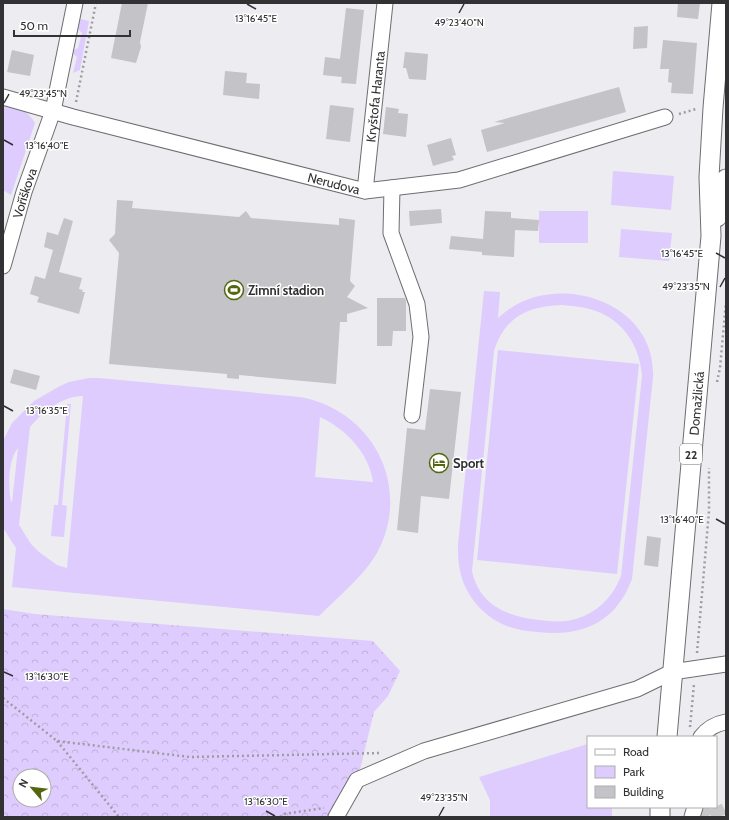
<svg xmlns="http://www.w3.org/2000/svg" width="729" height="820" font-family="Cabin,sans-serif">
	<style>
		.green { fill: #deccfe; fill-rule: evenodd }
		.forest { fill: url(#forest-crowns); fill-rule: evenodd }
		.building { fill: #c4c3c7 }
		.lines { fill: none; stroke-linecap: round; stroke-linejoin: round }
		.minor-tunnel { stroke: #c8c7ca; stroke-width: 15; stroke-dasharray: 15 8; stroke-linecap: butt }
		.minor-casing { stroke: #6f6d71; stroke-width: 17 }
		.major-casing { stroke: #6f6d71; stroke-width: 21 }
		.path { stroke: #9d9da0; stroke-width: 2.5; stroke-dasharray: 2 3; stroke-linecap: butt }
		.minor { stroke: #fff; stroke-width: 15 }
		.major { stroke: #fff; stroke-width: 19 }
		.ticks { fill: none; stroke: #323234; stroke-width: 1.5 }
		.labels { text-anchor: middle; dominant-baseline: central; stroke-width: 3; stroke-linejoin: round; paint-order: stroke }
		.shield { fill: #fff; stroke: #707071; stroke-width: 1 }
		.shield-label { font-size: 12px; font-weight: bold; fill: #323234 }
		.street-label { font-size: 13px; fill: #323234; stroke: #fff }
		.poi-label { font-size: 13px; font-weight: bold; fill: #323234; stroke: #fff; text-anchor: start }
		.ticks-label { font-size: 10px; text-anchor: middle; fill: #323234; stroke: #fff; stroke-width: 3; stroke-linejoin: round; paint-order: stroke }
	</style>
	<defs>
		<pattern id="forest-crowns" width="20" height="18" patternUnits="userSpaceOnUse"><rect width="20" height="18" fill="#deccfe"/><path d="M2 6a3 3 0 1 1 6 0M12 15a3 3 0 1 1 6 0" fill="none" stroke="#bfb0da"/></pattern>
	</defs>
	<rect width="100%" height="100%" fill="#edecf0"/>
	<g class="green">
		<polygon points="80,19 89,21 80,70 73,73 77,57 73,54 74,50 78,48 82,33 78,29"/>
		<path d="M3 102C18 106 26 109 35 123L11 195 3 190Z"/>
		<polygon points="613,171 674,176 671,210 611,205"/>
		<rect x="539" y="211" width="49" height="32"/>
		<polygon points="621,229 672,233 669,261 619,257"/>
		<path d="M484 291 500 292 498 318C509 308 521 301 535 297 589 282 656 315 653 377L632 579C616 622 583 637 538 632 531 631 524 631 517 629 490 623 468 601 461 575 458 565 458 555 458 545ZM562 305C573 306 585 307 596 311 624 321 640 347 642 376L621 576C614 594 602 608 584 616 569 623 555 622 539 620 508 617 479 605 472 571L494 351C505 317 527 306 562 305Z"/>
		<polygon points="498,350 639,364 617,574 477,560"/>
		<path d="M89 378H99L300 397C372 410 412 485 378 551 366 574 338 597 319 616L12 587 16 548 3 528V441L12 423 34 401 60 386 69 382ZM83 396 67 568 57 565 39 552 31 544 19 525 30 427C43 412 62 396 83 396ZM320 417C346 429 369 453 373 482L315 477ZM18 448 12 502H11C8 486 8 460 18 448Z"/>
		<polygon points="67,404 71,404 62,505 67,506 64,537 51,536 54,505 58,505"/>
		<polygon points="588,744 588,807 612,807 612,817 490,817 490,800 479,777"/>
	</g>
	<path class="forest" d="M3 609 35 614 373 641 400 671 388 696 374 712 352 802 346 817H3ZM20 776H44V800H20Z"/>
	<g class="building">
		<polygon points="122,3 148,3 140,42 141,47 136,63 111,58"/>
		<polygon points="678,3 700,3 698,19 677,17"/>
		<polygon points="346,8 364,10 356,84 341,83 342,77 323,75 325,57 340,59"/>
		<polygon points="648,26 647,48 633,49 634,27"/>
		<polygon points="663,40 697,43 693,94 671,93 672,83 668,82 669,69 660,69"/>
		<polygon points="12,50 34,55 30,76 7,72"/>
		<polygon points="405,52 428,54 426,80 409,79 406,68 403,68"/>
		<polygon points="225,71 247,73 246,83 260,84 259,99 223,95"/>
		<polygon points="619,87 626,112 487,152 481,130 505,123 494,122"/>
		<polygon points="330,105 354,108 350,142 326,139"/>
		<polygon points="386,107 399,109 398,113 408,114 406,137 383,134"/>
		<polygon points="451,138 456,155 452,156 454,160 433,166 427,145"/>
		<polygon points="117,200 133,201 132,208 239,217 246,211 251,218 339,225 339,218 355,220 350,281 355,286 347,297 368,308 347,314 347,322 340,322 336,384 239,375 239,379 227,378 227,374 109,364 119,253 109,240 115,234"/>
		<polygon points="441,209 442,223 410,226 409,211"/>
		<polygon points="485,211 511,212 511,218 539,220 538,231 515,230 514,257 482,255 482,252 449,249 451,236 483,239"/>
		<polygon points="64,218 73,221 59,272 82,278 79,289 83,290 82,292 85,292 79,314 37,302 39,297 30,294 35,276 45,279 53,250 44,247 47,232 58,235"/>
		<polygon points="377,298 405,298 406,301 406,331 393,331 392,346 377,346"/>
		<polygon points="14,369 40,376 36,390 10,383"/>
		<polygon points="430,389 461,392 449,499 421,496 418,533 397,530 407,428 425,430"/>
		<polygon points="647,536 661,538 658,567 644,565"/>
	</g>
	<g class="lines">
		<g class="minor-tunnel">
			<polyline points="715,807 720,817"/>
			<polyline points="702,808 706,817"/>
		</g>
		<g class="minor-casing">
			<g id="minor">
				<path id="s1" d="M3 97 73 117 365 191 459 180 665 117"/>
				<polyline points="392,188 391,233 417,304 421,337 412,415"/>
				<path id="s2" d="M365 191 385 3"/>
				<path id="s3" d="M3 266 24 192 53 111 75 3"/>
				<path d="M701 737C708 728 715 724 726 722"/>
				<polyline points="336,817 357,780 424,751 637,689 672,672 726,664"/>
				<polyline points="692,817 695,807"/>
			</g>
		</g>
		<g class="major-casing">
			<g id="major">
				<polyline points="717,217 726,179"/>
				<path id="s4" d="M667 737 711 236 709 177 713 108 722 3"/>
				<polyline points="660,817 660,807"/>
			</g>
		</g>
		<g class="path">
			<polyline points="76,102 96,3"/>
			<polyline points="679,114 696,109"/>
			<polyline points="717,382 720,368 726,302"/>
			<polyline points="697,653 709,511 709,468"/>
			<polyline points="3,698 57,741 190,757 380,753"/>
			<polyline points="690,727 694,684"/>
			<polyline points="57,741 119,817"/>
			<polyline points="280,817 284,814 324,808"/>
		</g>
		<use href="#minor" class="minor"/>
		<use href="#major" class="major"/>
	</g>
	<path class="ticks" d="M247 4 256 9M459 13 464 4M4 103 9 94M4 140 13 145M716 253 725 258M720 287 725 278M4 406 13 411M716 519 725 524M4 672 13 676M266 811 275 816M439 816 444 807"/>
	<defs>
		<g id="stadium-ring" transform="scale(1)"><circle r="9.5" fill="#fff" stroke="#54660f" stroke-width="1.5"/><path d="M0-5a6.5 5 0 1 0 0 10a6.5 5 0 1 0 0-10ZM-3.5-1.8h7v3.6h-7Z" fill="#54660f"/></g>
		<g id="hotel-ring" transform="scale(1)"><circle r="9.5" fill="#fff" stroke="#54660f" stroke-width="1.5"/><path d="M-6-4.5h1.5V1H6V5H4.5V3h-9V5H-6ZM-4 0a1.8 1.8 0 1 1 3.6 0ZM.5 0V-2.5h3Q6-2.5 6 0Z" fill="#54660f"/></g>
	</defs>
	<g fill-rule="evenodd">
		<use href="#stadium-ring" x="234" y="290"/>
		<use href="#hotel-ring" x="439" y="463"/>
	</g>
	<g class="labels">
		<rect class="shield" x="680" y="444" width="22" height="20" rx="3"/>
		<g class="shield-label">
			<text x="691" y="454">22</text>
		</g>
		<g class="street-label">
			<text stroke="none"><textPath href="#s2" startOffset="95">Kryštofa Haranta</textPath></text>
			<text stroke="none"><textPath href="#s1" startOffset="342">Nerudova</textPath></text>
			<text stroke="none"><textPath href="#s3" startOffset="76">Voříškova</textPath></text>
			<text stroke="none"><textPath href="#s4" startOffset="335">Domažlická</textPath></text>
		</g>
		<g class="poi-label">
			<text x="248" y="290">Zimní stadion</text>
			<text x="453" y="463">Sport</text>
		</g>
	</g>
	<g class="ticks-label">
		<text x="256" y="22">13°16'45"E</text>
		<text x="459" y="26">49°23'40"N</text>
		<text x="43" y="97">49°23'45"N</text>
		<text x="47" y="149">13°16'40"E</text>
		<text x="682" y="257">13°16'45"E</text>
		<text x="686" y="290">49°23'35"N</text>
		<text x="47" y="414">13°16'35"E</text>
		<text x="682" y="523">13°16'40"E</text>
		<text x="47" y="680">13°16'30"E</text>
		<text x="444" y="801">49°23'35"N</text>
		<text x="266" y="805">13°16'30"E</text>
	</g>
	<rect width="729" height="820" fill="none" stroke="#323234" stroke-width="8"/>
	<rect x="587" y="736" width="130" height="72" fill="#ffffff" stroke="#adadae"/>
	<rect x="595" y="749" width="20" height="6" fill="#ffffff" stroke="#adadae"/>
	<text x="623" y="756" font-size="12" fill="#323234">Road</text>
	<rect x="595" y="766" width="20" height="12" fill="#deccfe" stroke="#adadae"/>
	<text x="623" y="776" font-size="12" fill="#323234">Park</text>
	<rect x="595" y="786" width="20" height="12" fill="#c4c3c7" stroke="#adadae"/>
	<text x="623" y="796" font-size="12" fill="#323234">Building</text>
	<g transform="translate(32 788) rotate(298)"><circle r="19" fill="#ffffff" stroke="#adadae"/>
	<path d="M0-3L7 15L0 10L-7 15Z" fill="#54660f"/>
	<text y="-6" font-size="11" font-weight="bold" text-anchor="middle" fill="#323234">N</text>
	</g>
	<path d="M14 30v6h116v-6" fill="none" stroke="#323234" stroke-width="2"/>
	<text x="20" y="30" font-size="12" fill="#323234" stroke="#ffffff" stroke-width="3" paint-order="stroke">50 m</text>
</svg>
